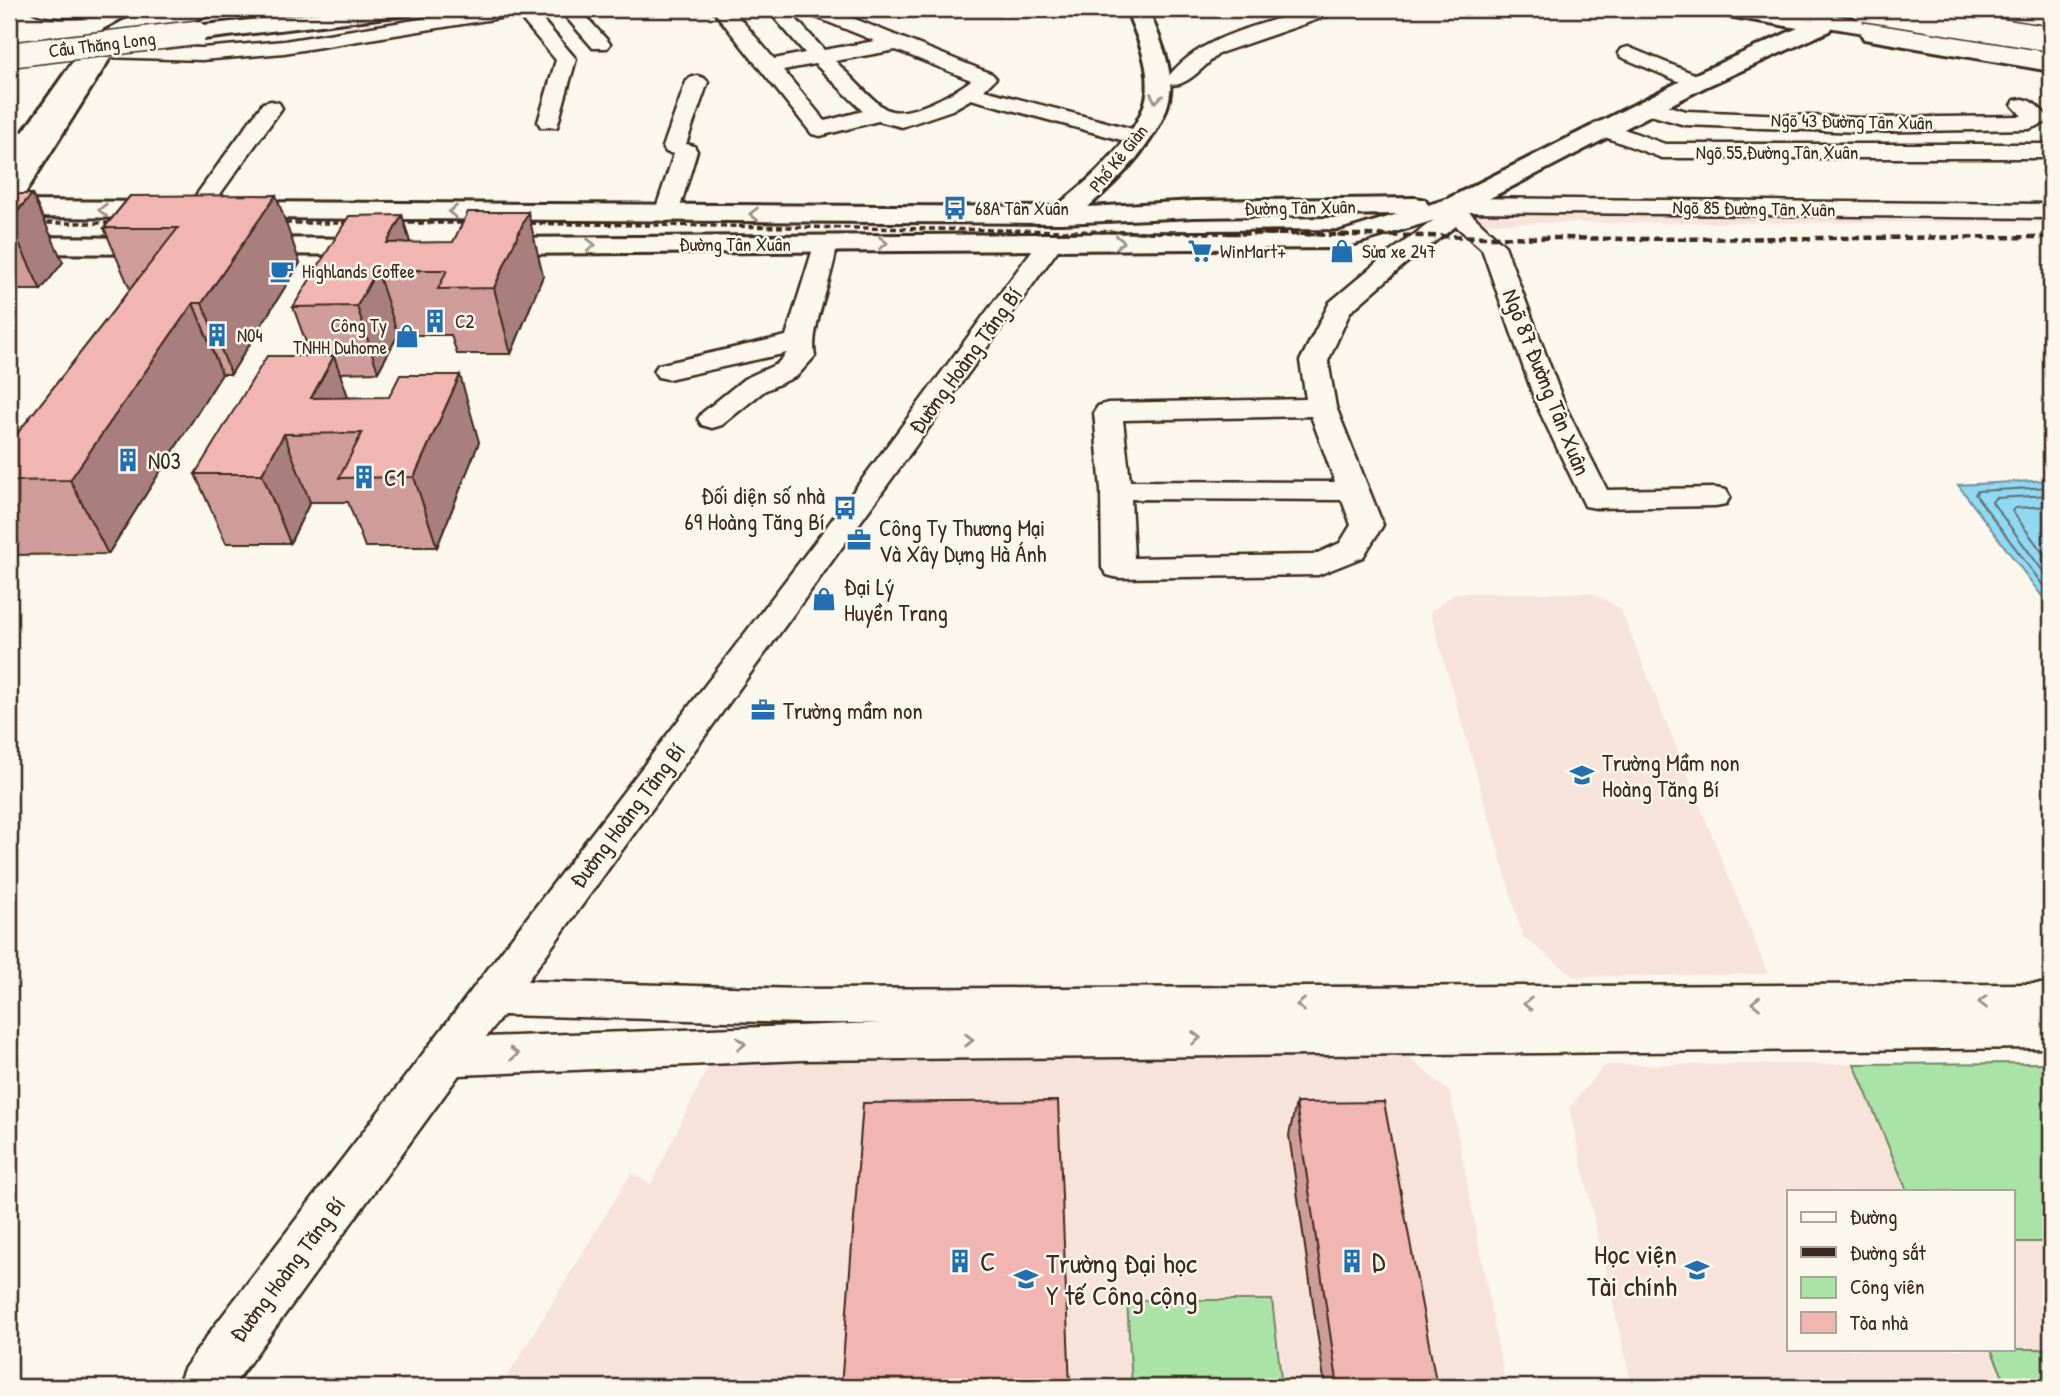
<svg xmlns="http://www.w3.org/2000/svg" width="2060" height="1396" font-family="'Patrick Hand',sans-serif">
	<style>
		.built { fill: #f8e3db; fill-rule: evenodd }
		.green { fill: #aae3a8; stroke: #728663; stroke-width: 2 }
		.water { fill: #91d8f2; stroke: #6f929d; stroke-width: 2 }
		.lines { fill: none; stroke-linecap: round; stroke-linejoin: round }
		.shore { stroke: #5d7073; stroke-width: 2 }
		.minor-casing { stroke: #3b2a1e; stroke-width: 5 }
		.major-casing { stroke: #3b2a1e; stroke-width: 6 }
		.highway-casing { stroke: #3b2a1e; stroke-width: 6 }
		.minor { fill: #fbf7ec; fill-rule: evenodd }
		.major { fill: #fbf7ec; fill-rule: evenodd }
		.highway { fill: #fbf7ec; fill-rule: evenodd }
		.rail-far1 { stroke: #3b2a1e; stroke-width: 3.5; stroke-dasharray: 6 3.5; stroke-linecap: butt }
		.rail { stroke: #3b2a1e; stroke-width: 4.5; stroke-dasharray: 8 4.5; stroke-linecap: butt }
		.highway-bridge-casing { stroke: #3b2a1e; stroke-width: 27; stroke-linecap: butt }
		.highway-bridge { stroke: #fbf7ec; stroke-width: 24 }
		.wall { fill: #cf9c99; stroke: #3b2a1e; stroke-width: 2 }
		.shaded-wall { fill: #a97f7d; stroke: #3b2a1e; stroke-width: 2 }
		.building { fill: #f1b5b2; stroke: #3b2a1e; stroke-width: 2 }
		.oneway { stroke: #9b9085 }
		.labels { text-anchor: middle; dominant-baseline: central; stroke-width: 5; stroke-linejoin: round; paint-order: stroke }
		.far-street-label { font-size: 19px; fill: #3b2a1e; stroke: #fbf7ec }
		.far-poi-label { font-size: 19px; fill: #3b2a1e; stroke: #fbf7ec; text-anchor: start }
		.street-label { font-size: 23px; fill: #3b2a1e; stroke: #fbf7ec }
		.poi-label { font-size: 23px; fill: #3b2a1e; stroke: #fbf7ec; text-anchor: start }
		.near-poi-label { font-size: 28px; fill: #3b2a1e; stroke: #fbf7ec; text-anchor: start }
	</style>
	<rect width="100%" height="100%" fill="#fbf7ec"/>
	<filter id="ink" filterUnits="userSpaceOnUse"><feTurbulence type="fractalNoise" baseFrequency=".0143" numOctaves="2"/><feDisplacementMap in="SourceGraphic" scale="14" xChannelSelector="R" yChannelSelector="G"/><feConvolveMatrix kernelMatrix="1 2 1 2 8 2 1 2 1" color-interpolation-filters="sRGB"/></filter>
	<g filter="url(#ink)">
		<g class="built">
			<polygon points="1481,201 2051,203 2051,222 1473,223 1457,214"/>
			<polygon points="1456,593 1592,593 1620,608 1768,974 1575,977 1523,937 1430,612"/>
			<polygon points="1406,1055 1450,1092 1506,1387 501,1387 631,1173 651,1184 712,1059"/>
			<path d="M2051 1063V1387H1632L1569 1108 1605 1065ZM1789 1191H2013V1349H1789Z"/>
		</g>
		<g class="green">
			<polygon points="2051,1063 2051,1242 2013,1242 2013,1191 1907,1191 1854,1064"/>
			<polygon points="1127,1300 1272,1300 1282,1387 1132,1387"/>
			<polygon points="1991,1349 2051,1349 2051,1387 2007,1387"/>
		</g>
		<polygon class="water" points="2051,480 2051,608 1958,485"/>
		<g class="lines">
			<g class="shore">
				<polyline points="2051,487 1978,491 1975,494 2051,596"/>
				<polyline points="2051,495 1995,498 1992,502 2051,582"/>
				<polyline points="2051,506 2015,508 2012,511 2051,564"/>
			</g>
			<g class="minor-casing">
				<g id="minor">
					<path d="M30 9H108L105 13C89 17 41 21 30 9Z"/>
					<polygon points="484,9 533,9 576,59 557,127 541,127 538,122 556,60 518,15 284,53 202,60 104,57 97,55 94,51 97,47 104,45 202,48 284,41"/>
					<polygon points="559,9 579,9 607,40 610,44 607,48 593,48"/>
					<path d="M712 9H732L774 59 805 53 767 9H787L824 50 875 41 806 13 803 9H830L992 74 996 78 984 90 1144 132 1147 137 1144 142 1136 144 971 99 952 110 902 127 878 121 820 136 812 134ZM896 50 971 80C955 93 906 120 886 109 873 102 847 72 835 61ZM815 64 863 111 825 121 783 70Z"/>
					<path d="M1311 9H1339L1336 13 1220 53C1205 64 1186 89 1170 84L1166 80C1198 35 1262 25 1311 9Z"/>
					<polygon points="1628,47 1704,78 1708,82 1704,86 1690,86 1621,57 1618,53 1621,49"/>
					<polygon points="697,76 704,78 708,82 686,144 694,146 697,151 678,214 675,219 666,221 657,219 654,214 674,154 666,152 663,147 686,82 690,78"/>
					<path d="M2023 99C2033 101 2042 109 2048 118L2045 123 2029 129 1860 132 1685 125 1640 112 1637 107 1640 102 1648 100 1686 111 1860 118 2022 116 2012 105 2015 100Z"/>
					<polygon points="271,101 279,103 282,108 205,215 197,217 189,215 185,210 189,205 263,103"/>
					<polygon points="1602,121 1665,144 2051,144 2051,158 1662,158 1594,133 1591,128 1594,123"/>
					<polygon points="9,131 41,133 44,138 41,143 9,145"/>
					<path d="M1456 198 2051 204V218L1469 212 1505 246 1565 406 1607 490 1715 488 1726 490 1730 497 1726 504 1715 506 1596 508 1585 506 1537 406 1482 249 1456 226 1404 265 1350 312 1328 361 1336 407 1383 525 1363 557 1318 575 1118 578 1107 575 1102 568 1101 490 1094 412 1098 406 1108 403 1306 399 1300 361 1330 302 1386 255 1445 212 1444 205 1448 200ZM1311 416 1335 482 1130 481 1123 420ZM1131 499 1342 500 1351 525 1340 543 1313 555 1134 558Z"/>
					<path d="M1051 235 1060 237 1063 242 1060 247 527 981 800 989 2051 984V1048L802 1060 459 1075 232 1387H177L184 1369 213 1328 844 504 1042 237ZM503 1015 800 1023H880L486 1037Z"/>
					<path d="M825 237 834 239 837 244C834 277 809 329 815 356L797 376 764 391 722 425 712 428 702 425 698 419 702 413 744 379 777 364 787 353 668 379 658 377 654 371 658 365 786 336 816 239Z"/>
				</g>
			</g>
			<g class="major-casing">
				<g id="major">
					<path d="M158 9H191L188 14C158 22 128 31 105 53 79 78 37 168 9 175V152L77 56 105 31 123 21Z"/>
					<path d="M1126 9H1148C1158 34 1173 66 1170 93 1166 133 1117 182 1088 207L1195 201 1416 198 1425 200 1428 205 1447 199 1689 77 1798 28 1722 15 1714 14 1711 9H1759L1807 17 1809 23 1821 19 1829 21 1832 26 1829 31 1705 87 1465 211 1342 248 483 254 473 252 469 246 473 240 483 238 1340 232 1398 214 1195 217 1061 223 230 218 221 216 217 210 221 204 230 202 1055 207C1087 184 1141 134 1147 94 1151 66 1136 34 1126 9Z"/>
					<polygon points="1872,27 2051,57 2051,71 1864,39 1861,34 1864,29"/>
					<polygon points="9,201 170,202 179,204 183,210 179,216 170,218 9,217"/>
					<polygon points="9,237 164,238 174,240 178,246 174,252 164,254 9,253"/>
					<polygon points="242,238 381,239 391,241 395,247 391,253 381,255 242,254 232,252 228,246 232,240"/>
				</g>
			</g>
			<g class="highway-casing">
				<g id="highway">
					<polygon points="183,9 217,9 214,14 146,33 112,55 22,198 18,204 9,206 9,179 96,46 130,23"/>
					<polygon points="350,9 415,9 412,14 404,15 195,40 187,38 184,33 187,28 195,26"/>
					<polygon points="1744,9 1793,9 2051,50 2051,64 1755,15 1747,14"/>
				</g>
			</g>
			<use href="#minor" class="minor"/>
			<use href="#major" class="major"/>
			<use href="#highway" class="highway"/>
			<g class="rail-far1">
				<polyline points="9,223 126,223"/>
				<polyline points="266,223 483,223"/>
				<polyline points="511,223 1350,235"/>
			</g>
			<polyline class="rail" points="1228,233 1626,239 2051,237"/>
			<g class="highway-bridge-casing">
				<g id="highway-bridge">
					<polyline points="1864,9 2051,39"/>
					<polyline points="9,55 195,33"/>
				</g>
			</g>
			<use href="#highway-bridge" class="highway-bridge"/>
		</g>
		<g class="wall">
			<polygon points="9,194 63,262 41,290 9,290"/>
			<polygon points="130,196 300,263 231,374 222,374 108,554 9,555 9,439 13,439 130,289 104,228"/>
			<polygon points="402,215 410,243 543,276 511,354 457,354 451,335 398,335 378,372 340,373 348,397 479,442 437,547 365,547 348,502 310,502 290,543 226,543 195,474 311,356 293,307"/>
			<polygon points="1296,1103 1437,1387 1325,1387 1289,1135"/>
		</g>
		<g class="shaded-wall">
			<polygon points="32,194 63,262 41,290 9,222"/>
			<polygon points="276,195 300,263 231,374 202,303"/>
			<polygon points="528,212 543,276 511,354 494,288"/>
			<polygon points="402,215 418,270 387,243"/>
			<polygon points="377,270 398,335 378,372 357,306"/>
			<polygon points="193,303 222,374 108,554 70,480"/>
			<polygon points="334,356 357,423 311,398"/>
			<polygon points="460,375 479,442 437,547 414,477"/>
			<polygon points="284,434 310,502 290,543 262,474"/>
		</g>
		<g class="building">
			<polygon points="9,194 32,194 9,221"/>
			<polygon points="276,195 202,303 193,303 70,480 9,481 9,439 13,439 178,228 104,228 130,196"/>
			<polygon points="468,212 528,212 494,288 438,289 447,270 377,270 357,306 293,307 349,216 402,215 387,243 453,242"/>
			<polygon points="267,356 334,356 311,398 389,397 400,375 460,375 414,477 339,478 362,433 284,434 262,474 195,474"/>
			<polygon points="1058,1101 1070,1387 841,1387 863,1103"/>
			<polygon points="1384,1102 1437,1387 1338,1387 1296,1103"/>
		</g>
		<defs><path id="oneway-chevron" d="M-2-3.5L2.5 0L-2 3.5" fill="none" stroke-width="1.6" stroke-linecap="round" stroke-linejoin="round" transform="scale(1.75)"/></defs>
		<g class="oneway">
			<use href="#oneway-chevron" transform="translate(1156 98) rotate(101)"/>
			<use href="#oneway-chevron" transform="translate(103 210) rotate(-180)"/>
			<use href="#oneway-chevron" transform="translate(453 212) rotate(-179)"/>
			<use href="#oneway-chevron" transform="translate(754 214) rotate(-180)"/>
			<use href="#oneway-chevron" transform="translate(1120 242)"/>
			<use href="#oneway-chevron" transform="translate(883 243)"/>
			<use href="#oneway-chevron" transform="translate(591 245)"/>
			<use href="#oneway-chevron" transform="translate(1983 1002) rotate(180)"/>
			<use href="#oneway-chevron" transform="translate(1756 1003) rotate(180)"/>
			<use href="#oneway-chevron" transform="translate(1528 1004) rotate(180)"/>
			<use href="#oneway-chevron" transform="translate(1301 1005) rotate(180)"/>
			<use href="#oneway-chevron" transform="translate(1196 1038) rotate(-1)"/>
			<use href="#oneway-chevron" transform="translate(969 1040) rotate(-1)"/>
			<use href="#oneway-chevron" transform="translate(741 1044) rotate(-2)"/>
			<use href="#oneway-chevron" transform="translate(514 1054) rotate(-2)"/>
		</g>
	</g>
	<defs>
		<g id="bus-bare" transform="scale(1.89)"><path d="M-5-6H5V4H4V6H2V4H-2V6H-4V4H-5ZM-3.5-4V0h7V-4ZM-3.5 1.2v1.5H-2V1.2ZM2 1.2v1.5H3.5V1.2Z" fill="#1f6fb2" stroke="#fbf7ec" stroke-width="2.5" paint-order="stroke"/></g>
		<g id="supermarket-bare" transform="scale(1.89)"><path d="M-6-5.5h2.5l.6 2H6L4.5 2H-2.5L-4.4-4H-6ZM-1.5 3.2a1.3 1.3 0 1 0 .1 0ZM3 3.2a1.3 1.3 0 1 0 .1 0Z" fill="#1f6fb2" stroke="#fbf7ec" stroke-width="2.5" paint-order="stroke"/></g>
		<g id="shop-bare" transform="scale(1.89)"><path d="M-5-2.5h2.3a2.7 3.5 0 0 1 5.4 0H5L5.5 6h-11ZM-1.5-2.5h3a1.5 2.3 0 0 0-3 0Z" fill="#1f6fb2" stroke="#fbf7ec" stroke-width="2.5" paint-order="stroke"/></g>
		<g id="cafe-bare" transform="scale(1.89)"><path d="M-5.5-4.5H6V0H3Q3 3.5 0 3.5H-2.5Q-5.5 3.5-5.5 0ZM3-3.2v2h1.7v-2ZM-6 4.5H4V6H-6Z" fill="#1f6fb2" stroke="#fbf7ec" stroke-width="2.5" paint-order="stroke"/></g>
		<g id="building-bare" transform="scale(1.89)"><path d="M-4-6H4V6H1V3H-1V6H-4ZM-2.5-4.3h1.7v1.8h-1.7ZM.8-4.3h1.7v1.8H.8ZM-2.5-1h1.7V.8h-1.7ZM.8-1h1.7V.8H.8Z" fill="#1f6fb2" stroke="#fbf7ec" stroke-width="2.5" paint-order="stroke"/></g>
		<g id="office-bare" transform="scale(1.89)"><path d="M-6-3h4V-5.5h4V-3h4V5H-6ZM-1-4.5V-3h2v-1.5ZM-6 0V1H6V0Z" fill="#1f6fb2" stroke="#fbf7ec" stroke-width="2.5" paint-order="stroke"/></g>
		<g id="school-bare" transform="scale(1.89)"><path d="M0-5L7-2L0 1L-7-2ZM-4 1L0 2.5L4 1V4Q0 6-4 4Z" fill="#1f6fb2" stroke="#fbf7ec" stroke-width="2.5" paint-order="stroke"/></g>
		<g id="university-bare" transform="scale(1.89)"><path d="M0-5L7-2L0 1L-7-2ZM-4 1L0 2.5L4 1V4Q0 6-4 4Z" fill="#1f6fb2" stroke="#fbf7ec" stroke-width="2.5" paint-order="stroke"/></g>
	</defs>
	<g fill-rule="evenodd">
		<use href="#bus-bare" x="955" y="208"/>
		<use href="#supermarket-bare" x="1200" y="251"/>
		<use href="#shop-bare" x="1342" y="251"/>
		<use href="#cafe-bare" x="282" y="271"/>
		<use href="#building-bare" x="435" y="321"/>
		<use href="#building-bare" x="217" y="335"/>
		<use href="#shop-bare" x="407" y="336"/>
		<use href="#building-bare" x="128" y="460"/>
		<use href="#building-bare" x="364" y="477"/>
		<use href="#bus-bare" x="845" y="508"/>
		<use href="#office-bare" x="859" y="540"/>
		<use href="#shop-bare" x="824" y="599"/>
		<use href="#office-bare" x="763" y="710"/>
		<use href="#school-bare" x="1582" y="775"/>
		<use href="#building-bare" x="960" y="1261"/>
		<use href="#building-bare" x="1352" y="1261"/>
		<use href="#university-bare" x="1697" y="1270"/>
		<use href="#university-bare" x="1026" y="1279"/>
	</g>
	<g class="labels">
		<g class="far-street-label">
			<text transform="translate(102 44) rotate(-7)">Cầu Thăng Long</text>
			<text transform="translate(1852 121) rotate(1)">Ngõ 43 Đường Tân Xuân</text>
			<text x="1777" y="152">Ngõ 55 Đường Tân Xuân</text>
			<text transform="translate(1118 158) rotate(-51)">Phố Kẻ Giàn</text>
			<text transform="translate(1300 207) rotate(-1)">Đường Tân Xuân</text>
			<text transform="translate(1754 208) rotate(1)">Ngõ 85 Đường Tân Xuân</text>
			<text x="735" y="244">Đường Tân Xuân</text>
		</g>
		<g class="far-poi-label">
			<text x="975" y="208">68A Tân Xuân</text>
			<text x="1220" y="251">WinMart+</text>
			<text x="1362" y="251">Sửa xe 247</text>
			<text x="302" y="271">Highlands Coffee</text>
			<text x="455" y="321">C2</text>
			<text x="387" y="325" text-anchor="end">Công Ty<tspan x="387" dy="22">TNHH Duhome</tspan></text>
			<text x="237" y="335">N04</text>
		</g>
		<g class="street-label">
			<text transform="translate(965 360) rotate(-54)">Đường Hoàng Tăng Bí</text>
			<text transform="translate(1547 382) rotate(68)">Ngõ 87 Đường Tân Xuân</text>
			<text transform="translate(627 815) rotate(-53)">Đường Hoàng Tăng Bí</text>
			<text transform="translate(287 1269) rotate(-53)">Đường Hoàng Tăng Bí</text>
		</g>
		<g class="poi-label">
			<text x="148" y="460">N03</text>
			<text x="384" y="477">C1</text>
			<text x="825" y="495" text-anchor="end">Đối diện số nhà<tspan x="825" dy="26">69 Hoàng Tăng Bí</tspan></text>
			<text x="879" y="527">Công Ty Thương Mại<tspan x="879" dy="26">Và Xây Dựng Hà Ánh</tspan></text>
			<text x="844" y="586">Đại Lý<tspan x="844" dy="26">Huyền Trang</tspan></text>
			<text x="783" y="710">Trường mầm non</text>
			<text x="1602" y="762">Trường Mầm non<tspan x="1602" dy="26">Hoàng Tăng Bí</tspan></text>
		</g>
		<g class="near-poi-label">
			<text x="1677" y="1254" text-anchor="end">Học viện<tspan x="1677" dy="32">Tài chính</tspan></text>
			<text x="980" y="1261">C</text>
			<text x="1372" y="1261">D</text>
			<text x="1046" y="1263">Trường Đại học<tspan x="1046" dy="32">Y tế Công cộng</tspan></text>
		</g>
	</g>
	<rect width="2060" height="1396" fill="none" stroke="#fbf7ec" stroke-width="35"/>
	<rect x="18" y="18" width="2025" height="1361" fill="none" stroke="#3b2a1e" stroke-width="2.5" filter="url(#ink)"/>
	<rect x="1787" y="1190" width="228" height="161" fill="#fbf7ec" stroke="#aea59a" stroke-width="2"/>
	<rect x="1801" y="1212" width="35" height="10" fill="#fbf7ec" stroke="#aea59a" stroke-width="2"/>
	<text x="1850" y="1224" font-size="21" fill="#3b2a1e">Đường</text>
	<rect x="1801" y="1247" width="35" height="10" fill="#3b2a1e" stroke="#aea59a" stroke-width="2"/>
	<text x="1850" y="1260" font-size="21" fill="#3b2a1e">Đường sắt</text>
	<rect x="1801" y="1277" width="35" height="21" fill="#aae3a8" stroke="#aea59a" stroke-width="2"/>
	<text x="1850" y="1294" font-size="21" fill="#3b2a1e">Công viên</text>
	<rect x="1801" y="1312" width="35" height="21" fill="#f1b5b2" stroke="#aea59a" stroke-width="2"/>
	<text x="1850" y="1330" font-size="21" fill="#3b2a1e">Tòa nhà</text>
</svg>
